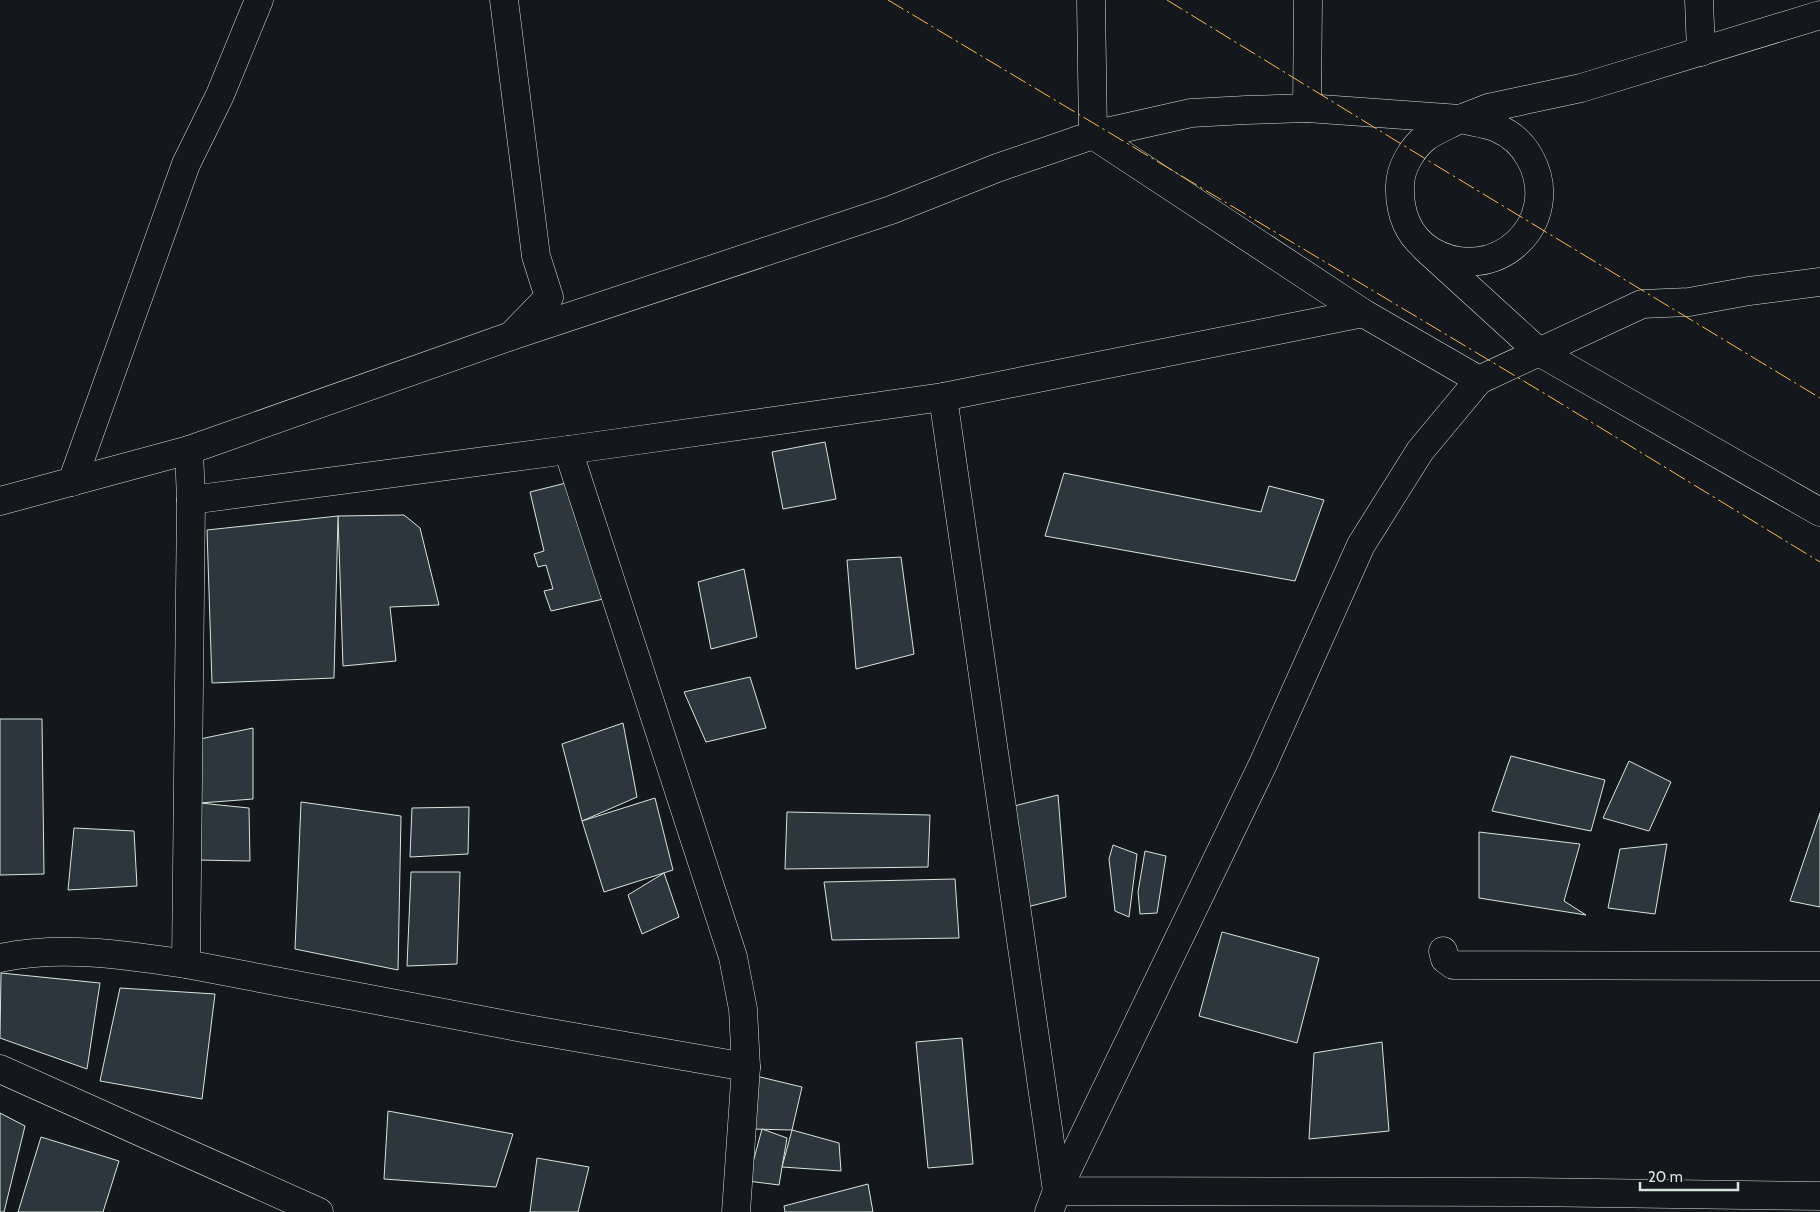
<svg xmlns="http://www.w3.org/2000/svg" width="1820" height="1212" font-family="Cabin,sans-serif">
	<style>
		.building { fill: #2c363c; stroke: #d8e6dc }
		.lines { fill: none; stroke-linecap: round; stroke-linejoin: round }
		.minor-casing { stroke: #d8e6dc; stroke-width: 29 }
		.tertiary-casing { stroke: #d8e6dc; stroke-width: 29 }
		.secondary-casing { stroke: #d8e6dc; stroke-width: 29 }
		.minor { stroke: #14181c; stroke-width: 28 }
		.tertiary { stroke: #14181c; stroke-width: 28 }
		.secondary { stroke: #14181c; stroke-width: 28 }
		.power { stroke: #ffb74d; stroke-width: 1; stroke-dasharray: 18 4 2.5 4; stroke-linecap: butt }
	</style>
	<rect width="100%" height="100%" fill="#14181c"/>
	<g class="building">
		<polygon points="825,442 836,499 783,509 772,452"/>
		<polygon points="1064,473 1261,512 1269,486 1324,500 1295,581 1045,536"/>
		<polygon points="578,480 598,497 625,594 551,611 544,591 553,589 546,565 538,567 534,554 544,551 530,492"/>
		<polygon points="404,515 420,528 439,605 390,607 396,661 343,666 338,516"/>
		<polygon points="338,516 334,678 212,683 207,530"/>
		<polygon points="901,557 914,654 856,669 847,560"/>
		<polygon points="744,569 757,637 711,649 698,582"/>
		<polygon points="750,677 766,728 706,742 684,692"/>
		<polygon points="0,719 42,719 44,874 0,875"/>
		<polygon points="623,723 637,797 582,821 562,744"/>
		<polygon points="253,728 253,799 200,803 200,739"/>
		<polygon points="1511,756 1605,780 1591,831 1492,811"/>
		<polygon points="1629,761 1671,782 1649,831 1603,818"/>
		<polygon points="1058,795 1066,897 1027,907 1014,806"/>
		<polygon points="655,798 673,870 604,892 582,821"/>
		<polygon points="301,802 401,816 398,970 295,949"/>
		<polygon points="200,803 249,808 250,861 197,860"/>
		<polygon points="469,807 468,854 410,857 412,808"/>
		<polygon points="787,812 930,815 928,867 785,869"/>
		<polygon points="1820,813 1820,907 1790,901"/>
		<polygon points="74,828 134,831 137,886 68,890"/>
		<polygon points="1479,832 1580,844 1564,901 1586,915 1479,898"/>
		<polygon points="1667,844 1655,914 1608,908 1620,849"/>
		<polygon points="1113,845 1137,854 1129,917 1115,911 1109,859"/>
		<polygon points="1145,851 1166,856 1157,913 1140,914 1138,892"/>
		<polygon points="411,872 460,872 457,964 407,966"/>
		<polygon points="664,873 679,917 642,934 628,895"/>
		<polygon points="955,879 959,938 832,940 824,882"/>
		<polygon points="1222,932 1319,958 1297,1043 1199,1016"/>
		<polygon points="1,973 100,983 87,1069 0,1038"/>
		<polygon points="120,988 215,994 202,1099 100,1081"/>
		<polygon points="962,1038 973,1164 928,1168 916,1042"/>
		<polygon points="1382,1042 1389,1131 1309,1139 1314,1053"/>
		<polygon points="756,1076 802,1087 792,1130 752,1129"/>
		<polygon points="388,1111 513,1134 496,1187 384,1179"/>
		<polygon points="0,1113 25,1126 4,1212 0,1212"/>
		<polygon points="762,1129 787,1138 779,1185 748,1181"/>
		<polygon points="792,1130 839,1143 841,1171 782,1167"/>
		<polygon points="41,1137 119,1161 103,1212 18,1212"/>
		<polygon points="537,1158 589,1167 578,1212 530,1212"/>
		<polygon points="868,1184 873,1212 785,1212 784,1206"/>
	</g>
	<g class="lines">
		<g class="minor-casing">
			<g id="minor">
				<polyline points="504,0 536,256 549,297 511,336"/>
				<polyline points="1091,0 1093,135 1363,313 1479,380"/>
				<polyline points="1699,0 1701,52"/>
				<polyline points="1307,108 1308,0"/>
				<polyline points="943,397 1057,1191 1525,1192 1820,1196"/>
				<polyline points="568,450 733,957 743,1009 746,1067 736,1212"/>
				<polyline points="72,482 186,164 220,95 259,0"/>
				<polyline points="191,500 568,450 943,397 1363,313"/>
				<polyline points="1443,951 1445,959 1453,965 1820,966"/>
				<path d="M0 958C62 945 125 955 186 964L191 500 189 450"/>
				<polyline points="186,964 528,1029 746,1067"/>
				<polyline points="0,1069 319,1212"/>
				<polyline points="1049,1212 1057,1191 1263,764 1361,545 1420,451 1479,380 1642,304 1689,302 1749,291 1820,282"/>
			</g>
		</g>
		<g class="tertiary-casing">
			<g id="tertiary">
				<path d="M1460 119C1472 122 1486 123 1497 128 1511 134 1523 145 1530 158 1565 223 1494 288 1431 251 1408 237 1399 212 1400 186 1400 168 1412 148 1426 137 1436 130 1449 125 1460 119Z"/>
				<polyline points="1425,248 1539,352 1820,512"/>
			</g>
		</g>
		<g class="secondary-casing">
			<polyline id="secondary" points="0,501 189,450 511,336 891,210 997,168 1093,135 1191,113 1246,110 1307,108 1460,119 1488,108 1581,88 1820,15"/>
		</g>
		<use href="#minor" class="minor"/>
		<use href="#tertiary" class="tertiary"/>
		<use href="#secondary" class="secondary"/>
		<g class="power">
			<polyline points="888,0 1542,392 1820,562"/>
			<polyline points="1167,0 1442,169 1820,398"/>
		</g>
	</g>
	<path d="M1640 1182v8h98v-8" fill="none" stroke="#d8e6dc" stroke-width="2.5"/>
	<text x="1648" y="1182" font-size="15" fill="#d8e6dc" stroke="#14181c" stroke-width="4" paint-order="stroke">20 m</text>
</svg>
